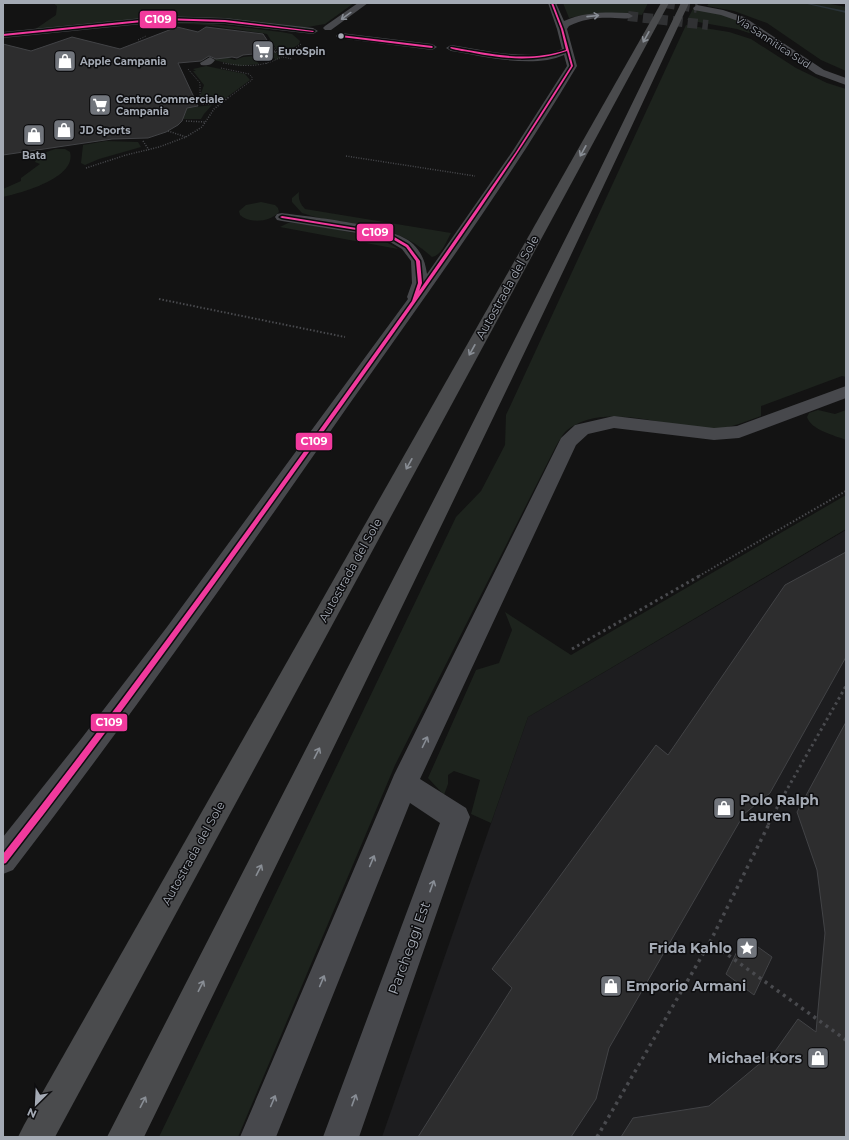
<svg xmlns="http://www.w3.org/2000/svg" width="849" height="1140" font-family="Montserrat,sans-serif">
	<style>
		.built { fill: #1d1d1f }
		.green { fill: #1d231d }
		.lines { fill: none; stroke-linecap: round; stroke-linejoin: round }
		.stream { fill: #2a3338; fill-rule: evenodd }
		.building { fill: #2d2d2e; stroke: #424346 }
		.minor-tunnel { stroke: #303133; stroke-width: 10; stroke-dasharray: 10 5; stroke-linecap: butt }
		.path-far4 { stroke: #494a4e; stroke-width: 1; stroke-dasharray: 1 1.5; stroke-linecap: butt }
		.path-far3 { stroke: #494a4e; stroke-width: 1.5; stroke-dasharray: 1 1.5; stroke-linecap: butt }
		.path-far2 { stroke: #494a4e; stroke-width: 2; stroke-dasharray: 1.5 2; stroke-linecap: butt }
		.path-far1 { stroke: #494a4e; stroke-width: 3; stroke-dasharray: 2.5 3.5; stroke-linecap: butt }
		.path { stroke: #494a4e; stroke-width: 3.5; stroke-dasharray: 3 4.5; stroke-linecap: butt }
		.minor { fill: #47484c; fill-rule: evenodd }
		.highway { fill: #4a4b4d; fill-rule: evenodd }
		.bus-1-casing { stroke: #0d0d0f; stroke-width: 3 }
		.bus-1 { fill: #f13a9d; fill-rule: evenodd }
		.oneway { stroke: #888d95 }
		.oneway2 { stroke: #898e95 }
		.bus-dot { fill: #a4aab4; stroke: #0d0d0f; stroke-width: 1.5 }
		.labels { text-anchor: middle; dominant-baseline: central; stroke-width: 3; stroke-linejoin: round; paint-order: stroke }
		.far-street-label { font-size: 10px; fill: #a4aab4; stroke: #0d0d0f }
		.far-poi-label { font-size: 10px; font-weight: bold; fill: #a4aab4; stroke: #0d0d0f; text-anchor: start }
		.street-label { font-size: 12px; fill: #a4aab4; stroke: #0d0d0f }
		.near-poi-label { font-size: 14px; font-weight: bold; fill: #a4aab4; stroke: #0d0d0f; text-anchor: start }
		.near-street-label { font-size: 14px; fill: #a4aab4; stroke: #0d0d0f }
		.line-badge { stroke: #0d0d0f; stroke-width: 1.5 }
		.badge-label { font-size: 11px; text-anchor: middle; font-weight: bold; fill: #fff }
	</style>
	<rect width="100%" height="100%" fill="#131313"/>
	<polygon class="built" points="846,530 846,1137 382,1137 528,717"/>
	<g class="green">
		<polygon points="53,3 354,3 325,24 302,28 163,18 34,30 56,15 57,6"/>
		<path d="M563 3H648L642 15C618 12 593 12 569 18Z"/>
		<polygon points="709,3 826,3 846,7 846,71 821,60 767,23 734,11 707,6"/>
		<polygon points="693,9 727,15 736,19 759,35 758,36 737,29 687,20"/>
		<path d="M182 22 213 24 281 32 292 34 300 41 299 44 276 60 270 54 278 52 267 34C239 30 179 18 154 27L157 29 150 28 153 25 146 24Z"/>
		<path d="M686 25 729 32 751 39 796 68 827 83 846 89V377L842 376 761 406V416C744 422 729 429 711 429 668 428 602 400 566 431 562 435 559 441 556 446L395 765 238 1137H159L456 517 481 491 505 445 506 415Z"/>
		<polygon points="221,56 235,60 243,57 253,56 259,64 239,66 214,60"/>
		<polygon points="206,66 245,74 250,80 222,101 204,103 200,96 204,85 193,71 196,71 193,69"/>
		<polygon points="212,105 204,114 201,119 183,119 179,109"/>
		<polygon points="106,141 138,142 141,147 99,159 85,165 81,163 83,145"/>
		<path d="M55 149H65L70 152C77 178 21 193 3 197V189L21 181V178L40 164 35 162 38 155Z"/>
		<path d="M299 192C298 199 300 204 305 209L451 233C446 242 442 255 432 257 390 218 351 230 302 213L292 202V198Z"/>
		<path d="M261 202 275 205 278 208 279 212C270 222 250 224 240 215L239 211 246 205Z"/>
		<path d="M288 223H294C320 227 380 234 398 249L280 227Z"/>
		<path d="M818 410 835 414 846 410V440C834 435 811 430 807 417L809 413Z"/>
		<polygon points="846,495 846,529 528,717 491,823 471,814 480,780 454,771 448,775 448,784 444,795 428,778 476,670 499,663 512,630 505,612 571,655"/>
	</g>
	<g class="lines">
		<polygon class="stream" points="803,3 807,3 846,11 846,13"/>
	</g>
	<g class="building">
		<polygon points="177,27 198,32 206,27 263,34 275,52 243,55 237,58 232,57 216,59 209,56 201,61 178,63 198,106 187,108 182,121 178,125 166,132 148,138 112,139 3,155 3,44 31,51 72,37 120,49"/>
		<polygon points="846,552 846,657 770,793 744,814 609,1048 596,1099 571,1137 418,1137 512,988 492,969 656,745 668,755 785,585"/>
		<polygon points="846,722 846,1137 621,1137 633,1118 709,1106 776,1050 798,1019 816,1032 825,933 817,870 797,812"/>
		<polygon points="744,937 772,957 754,995 726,974"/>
	</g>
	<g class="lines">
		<g class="minor-tunnel">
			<polyline points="665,3 697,8"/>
			<polyline points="628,16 708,25"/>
		</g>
		<g class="path-far4">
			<polyline points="138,40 146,36"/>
			<polyline points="283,57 292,59"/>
			<path d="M223 63C256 69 274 65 301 44"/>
			<polyline points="267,64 261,55 277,52 269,40"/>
			<polyline points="221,68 249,74 252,77 252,80 228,98"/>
			<polyline points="188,69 200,83 200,98"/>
		</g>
		<g class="path-far3">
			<polyline points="200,97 203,104 221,103"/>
			<polyline points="186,121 205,122"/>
			<polyline points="168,131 186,137"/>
			<polyline points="143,141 149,150"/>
			<polyline points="346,156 475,176"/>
			<polyline points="86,168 126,155 159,147 186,137 202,127 214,109 229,97"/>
		</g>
		<g class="path-far2">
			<polyline points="159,299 345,337"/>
			<polyline points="699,576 846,491"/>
		</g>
		<g class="path-far1">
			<polyline points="572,649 701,575"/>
			<polyline points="768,825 781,800 846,686"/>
		</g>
		<g class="path">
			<polyline points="710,942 846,1040"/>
			<polyline points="597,1137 710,942 769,824"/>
		</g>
		<g class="minor">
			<polygon points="358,3 368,3 331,30 325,30 323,28 325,26"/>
			<path d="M548 3H556L564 21C584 12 606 12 628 13L633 16C628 20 621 18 615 18 598 17 583 19 569 26L567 29 577 66C507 184 427 294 348 406 239 563 129 719 13 870L3 874V837L81 739 167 627 408 299 407 297 412 283 411 261 402 249 385 239 369 235 282 221 277 220 275 217 277 214 282 213C310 217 395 225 413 244 422 253 425 261 427 274L512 152 567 66 564 55C533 69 483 56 451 51L446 48 451 45C484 50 531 62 562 49L557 29Z"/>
			<polygon points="697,5 723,10 744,17 824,70 846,78 846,85 816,74 738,21 721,15 694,10 693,8"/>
			<polygon points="162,16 225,18 313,28 318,31 313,34 225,24 162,22 3,38 3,32"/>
			<polygon points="341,33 432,44 437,47 432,50 338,38 336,36 338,34"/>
			<path d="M210 57 215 60C212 65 207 66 201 65L200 63Z"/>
			<polygon points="846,386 846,398 739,438 714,440 614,428 588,434 576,445 420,779 466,808 470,817 359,1137 323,1137 440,823 410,803 276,1137 240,1137 394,775 561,438 575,425 614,416 714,428 737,426"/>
		</g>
		<g class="highway">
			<polygon points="661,3 669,3 55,1137 18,1137 24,1125"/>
			<path d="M681 3H689C513 384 327 760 144 1137H107L447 474 594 182Z"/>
		</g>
		<g class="bus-1-casing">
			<g id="bus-1">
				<path d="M551 3H553L563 29 573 66C501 182 423 292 344 403 233 558 123 713 6 863L3 864V854C145 674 279 487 412 301L418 283 416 261 406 247 389 237 369 232 282 218 280 217 282 216 369 230 391 235 408 245 420 261 422 283 419 291 516 152 571 66 567 51C535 62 506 59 474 53 466 51 457 51 450 48L451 47C491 54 527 63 566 50L561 29Z"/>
				<polygon points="162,18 225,20 314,31 313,32 225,22 162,20 3,36 3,34"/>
				<polygon points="340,35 432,46 433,47 432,48 341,37"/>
			</g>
		</g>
		<use href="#bus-1" class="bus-1"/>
	</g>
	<defs><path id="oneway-shaft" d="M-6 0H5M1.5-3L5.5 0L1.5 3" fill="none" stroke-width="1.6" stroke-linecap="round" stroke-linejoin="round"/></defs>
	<g class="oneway">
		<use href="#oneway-shaft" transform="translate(346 16) rotate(144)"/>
		<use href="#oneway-shaft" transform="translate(593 16) rotate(-6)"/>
		<use href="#oneway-shaft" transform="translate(425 742) rotate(-64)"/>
		<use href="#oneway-shaft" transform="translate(372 861) rotate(-67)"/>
		<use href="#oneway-shaft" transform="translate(432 886) rotate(-70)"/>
		<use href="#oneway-shaft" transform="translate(322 981) rotate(-67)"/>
		<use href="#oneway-shaft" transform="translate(354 1100) rotate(-70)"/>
		<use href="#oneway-shaft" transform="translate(273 1101) rotate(-67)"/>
	</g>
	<g class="oneway2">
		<use href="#oneway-shaft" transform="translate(646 37) rotate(119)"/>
		<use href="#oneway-shaft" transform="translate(583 151) rotate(119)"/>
		<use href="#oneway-shaft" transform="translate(472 350) rotate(119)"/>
		<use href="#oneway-shaft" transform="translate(409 464) rotate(119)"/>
		<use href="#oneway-shaft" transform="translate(317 753) rotate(-63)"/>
		<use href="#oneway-shaft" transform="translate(259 870) rotate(-63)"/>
		<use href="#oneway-shaft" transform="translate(201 986) rotate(-63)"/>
		<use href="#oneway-shaft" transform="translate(143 1102) rotate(-63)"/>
	</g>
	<defs>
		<g id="supermarket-square" transform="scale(1.15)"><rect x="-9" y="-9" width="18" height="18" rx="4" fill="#71757c" stroke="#0d0d0f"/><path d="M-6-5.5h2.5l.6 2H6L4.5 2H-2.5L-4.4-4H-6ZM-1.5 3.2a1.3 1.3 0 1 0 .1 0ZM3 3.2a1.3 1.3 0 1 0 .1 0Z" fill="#fff"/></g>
		<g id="shop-square" transform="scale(1.15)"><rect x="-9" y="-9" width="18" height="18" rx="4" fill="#71757c" stroke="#0d0d0f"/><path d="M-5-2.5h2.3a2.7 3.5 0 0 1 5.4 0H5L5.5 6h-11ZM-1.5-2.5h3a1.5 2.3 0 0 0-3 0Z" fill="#fff"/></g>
		<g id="sight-square" transform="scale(1.15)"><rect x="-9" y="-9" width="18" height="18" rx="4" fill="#71757c" stroke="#0d0d0f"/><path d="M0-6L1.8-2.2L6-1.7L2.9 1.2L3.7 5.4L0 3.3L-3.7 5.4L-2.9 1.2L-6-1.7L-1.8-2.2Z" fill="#fff"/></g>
	</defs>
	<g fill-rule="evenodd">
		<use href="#supermarket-square" x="263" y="51"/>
		<use href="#shop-square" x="65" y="61"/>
		<use href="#supermarket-square" x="100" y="105"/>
		<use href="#shop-square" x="64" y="130"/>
		<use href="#shop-square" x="34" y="135"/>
		<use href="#shop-square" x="724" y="808"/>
		<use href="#sight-square" x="747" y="948"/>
		<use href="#shop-square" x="611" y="986"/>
		<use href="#shop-square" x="818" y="1058"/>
	</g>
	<circle class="bus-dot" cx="341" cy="36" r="3.5"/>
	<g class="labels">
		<g class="far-street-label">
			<text transform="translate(773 42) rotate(33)">Via Sannitica Sud</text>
		</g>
		<g class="far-poi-label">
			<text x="278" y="51">EuroSpin</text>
			<text x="80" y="61">Apple Campania</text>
			<text x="116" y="99">Centro Commerciale<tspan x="116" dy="12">Campania</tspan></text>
			<text x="80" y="130">JD Sports</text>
			<text x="34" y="155" text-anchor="middle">Bata</text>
		</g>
		<g class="street-label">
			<text transform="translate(507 287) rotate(-61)">Autostrada del Sole</text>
			<text transform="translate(350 570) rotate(-61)">Autostrada del Sole</text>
			<text transform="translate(193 853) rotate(-61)">Autostrada del Sole</text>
		</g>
		<g class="near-poi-label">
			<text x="740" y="800">Polo Ralph<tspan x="740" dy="16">Lauren</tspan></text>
			<text x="732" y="948" text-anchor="end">Frida Kahlo</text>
			<text x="626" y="986">Emporio Armani</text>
			<text x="802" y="1058" text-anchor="end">Michael Kors</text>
		</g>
		<g class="near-street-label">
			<text transform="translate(409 948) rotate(-70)">Parcheggi Est</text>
		</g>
	</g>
	<g class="line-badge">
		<rect x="139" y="10" width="38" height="19" rx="4" fill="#f13a9d"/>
		<rect x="356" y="223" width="38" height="19" rx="4" fill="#f13a9d"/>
		<rect x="295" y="432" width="38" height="19" rx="4" fill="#f13a9d"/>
		<rect x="90" y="713" width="38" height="19" rx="4" fill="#f13a9d"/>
	</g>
	<g class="badge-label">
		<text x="158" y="23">C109</text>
		<text x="375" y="236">C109</text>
		<text x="314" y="445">C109</text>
		<text x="109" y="726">C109</text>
	</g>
	<rect width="849" height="1140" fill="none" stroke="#a4aab4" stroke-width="8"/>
	<g transform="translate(36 1104) rotate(204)" stroke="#0d0d0f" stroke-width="3" paint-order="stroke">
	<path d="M0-3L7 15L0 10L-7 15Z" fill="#a4aab4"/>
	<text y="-6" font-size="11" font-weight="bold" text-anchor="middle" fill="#a4aab4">N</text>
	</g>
</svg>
